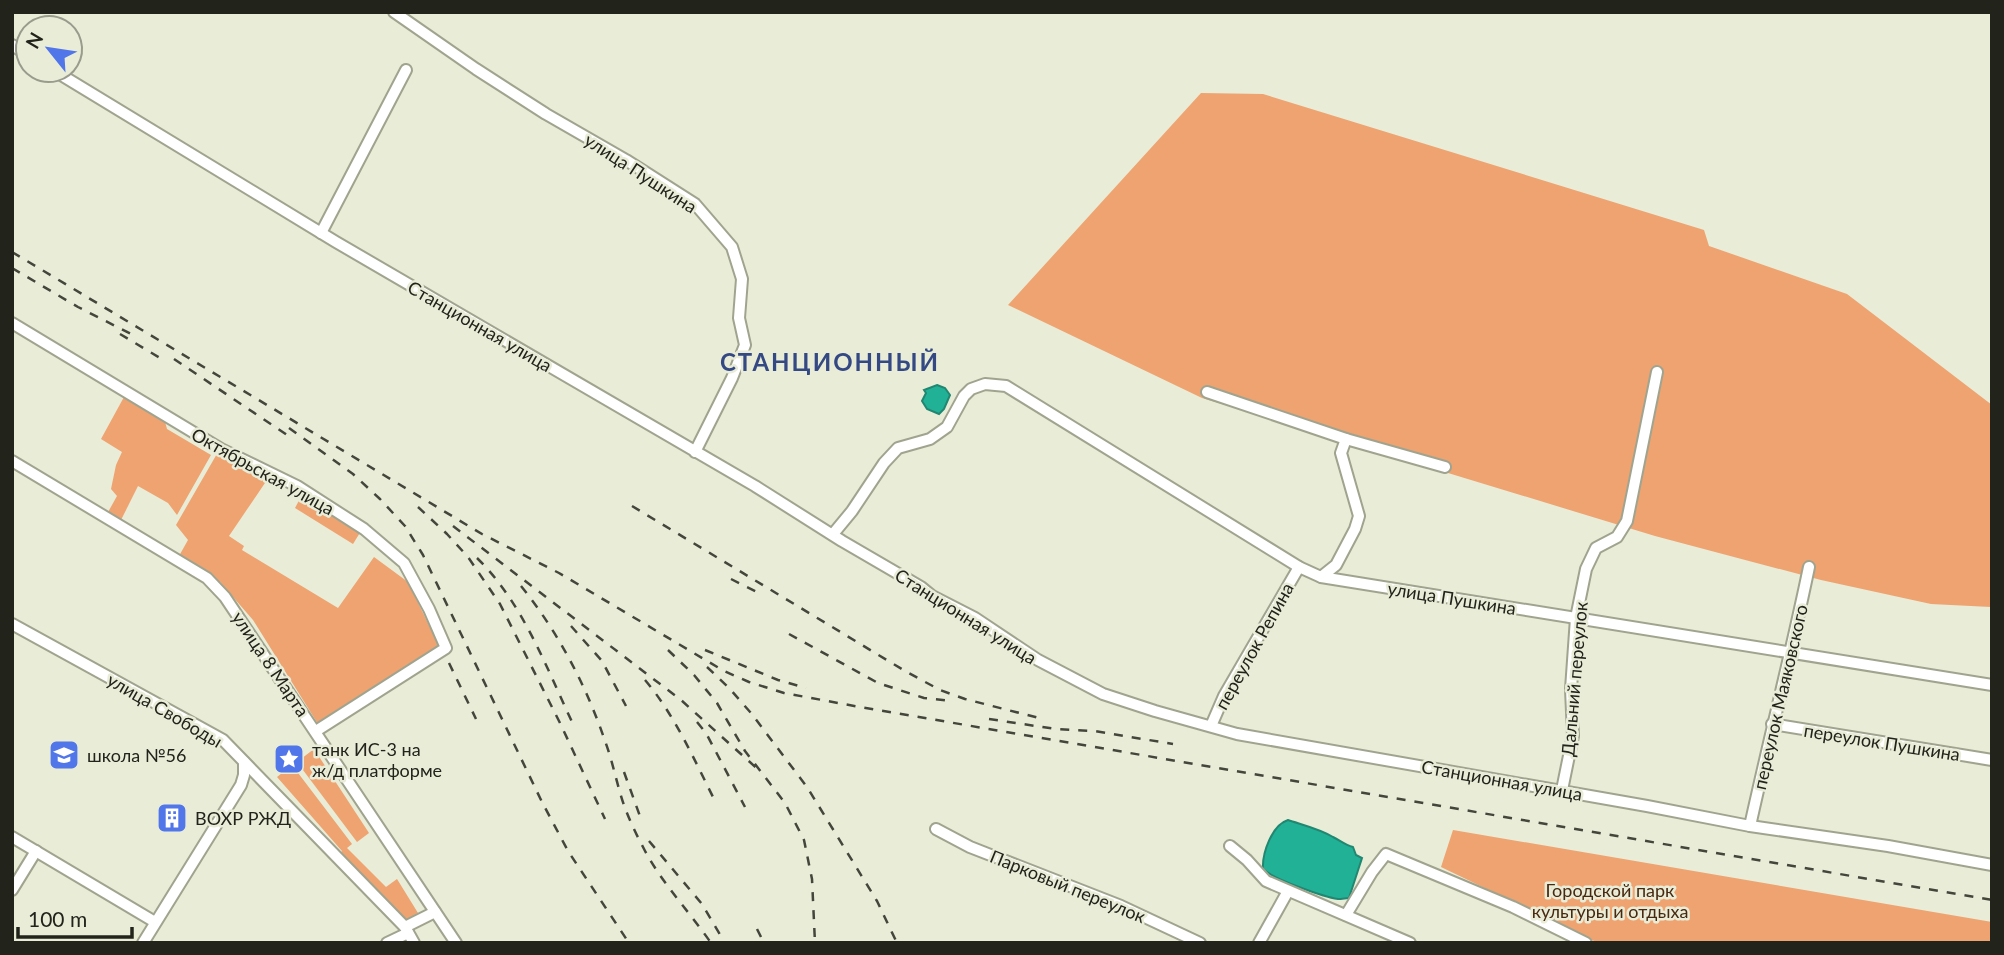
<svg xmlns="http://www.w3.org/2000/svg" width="2004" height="955" font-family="Lato,sans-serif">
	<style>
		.green { fill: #eea370 }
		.water { fill: #20b196; stroke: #218771; stroke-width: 2 }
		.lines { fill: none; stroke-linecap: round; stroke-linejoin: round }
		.minor-casing { stroke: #a0a48f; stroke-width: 14 }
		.minor { stroke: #fff; stroke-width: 10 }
		.rail { stroke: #44463c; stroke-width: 2.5; stroke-dasharray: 9 9; stroke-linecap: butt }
		.labels { text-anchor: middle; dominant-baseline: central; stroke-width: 5; stroke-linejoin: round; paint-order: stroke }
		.street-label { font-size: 18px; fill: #22241c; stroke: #e9ecd7 }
		.poi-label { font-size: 18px; fill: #22241c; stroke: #e9ecd7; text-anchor: start }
		.park-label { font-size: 18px; fill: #482810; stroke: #e9ecd7 }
		.district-label { font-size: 24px; font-weight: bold; letter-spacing: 2px; fill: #344983; stroke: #e9ecd7 }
	</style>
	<rect width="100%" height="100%" fill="#e9ecd7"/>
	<g class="green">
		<polygon points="1201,93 1263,94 1704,230 1709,246 1847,294 1992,405 1991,607 1931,604 1821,580 1655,536 1202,398 1008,305"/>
		<polygon points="124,397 164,418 167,429 211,455 177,515 168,503 138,486 120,522 107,514 117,496 111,489 116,465 122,452 101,439"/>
		<polygon points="218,452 269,477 229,536 244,546 242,550 338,608 374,557 408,582 439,646 318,724 253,620 220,582 218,584 179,556 188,540 176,525"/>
		<polygon points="302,495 361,531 353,544 295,508"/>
		<polygon points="314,749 369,833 357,842 297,762"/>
		<polygon points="292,765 352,844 347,848 386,887 397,879 418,913 404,921 339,855 342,851 277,777"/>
		<polygon points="1453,830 1992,922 1992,943 1593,943 1594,941 1441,867"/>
	</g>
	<g class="water">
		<polygon points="937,385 945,388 950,395 944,409 939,414 927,409 922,401 926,393 924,390"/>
		<path d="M1288 820C1303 825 1320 829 1333 837 1341 841 1345 845 1353 847L1356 855 1362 858 1349 898C1346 898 1342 899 1338 899 1324 897 1273 879 1263 869 1262 853 1272 825 1288 820Z"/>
	</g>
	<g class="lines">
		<g class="minor-casing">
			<g id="minor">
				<polyline points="394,12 476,69 546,114 626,160 695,204 732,247 742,279 739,318 745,345 732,378 695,452"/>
				<polyline points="12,45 28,55"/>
				<polyline points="53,70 336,242 755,486 842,541 921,587 932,596 975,618 1038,660 1103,694 1155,711 1237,734 1647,806 1750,826 1888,846 1992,865"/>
				<polyline points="321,233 406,70"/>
				<polyline points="12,323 221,449 297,486 364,529 404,563 429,609 446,648 316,731"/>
				<polyline points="1207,392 1346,439 1445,467"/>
				<polyline points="12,461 207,578 225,597 456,943"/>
				<polyline points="833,534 852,511 884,463 898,448 930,439 947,427 964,396 971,389 985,384 1006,386 1299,567 1321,577 1992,685"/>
				<polyline points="1321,577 1336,565 1355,529 1359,516 1341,453 1346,439"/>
				<polyline points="12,624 223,740 405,927 414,943"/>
				<polyline points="1772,724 1992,760"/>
				<polyline points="1211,726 1224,696 1299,567"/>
				<polyline points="1562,790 1573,736 1571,689 1576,618 1586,569 1596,548 1617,537 1627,521 1657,372"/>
				<path d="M1750 826C1769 740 1791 654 1809 567"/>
				<polyline points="936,829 970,847 1121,906 1200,943"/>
				<polyline points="12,837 155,922"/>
				<polyline points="1230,846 1247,860 1266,881 1410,943"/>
				<polyline points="12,890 36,851"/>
				<polyline points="1346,915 1372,872 1386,854 1513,907 1586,943"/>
				<polyline points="405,927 435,912"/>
				<polyline points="143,943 241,785 244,775 244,762"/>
				<polyline points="387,943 408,933"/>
				<polyline points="1259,943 1288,891"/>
			</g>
		</g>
		<use href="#minor" class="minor"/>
		<g class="rail">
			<polyline points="12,252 482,534 559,573 724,671 749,682 784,693 860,707 1992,900"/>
			<polyline points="12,268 78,307 131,334"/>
			<polyline points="120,334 165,361"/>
			<polyline points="174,359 293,439"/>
			<polyline points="289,428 353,474 380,499 405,526 423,555 542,802 568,851 629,943"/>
			<polyline points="632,506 905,671 940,690 965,699 1039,718"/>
			<polyline points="418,507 447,534 468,557 500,604 560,723 605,819"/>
			<polyline points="453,526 681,700 762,773"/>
			<path d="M477 558C523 603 546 667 573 724"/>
			<polyline points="731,579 761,594"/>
			<path d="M521 586C558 632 586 685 605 741 613 762 617 786 625 808 630 821 636 834 643 847 660 881 689 911 711 943"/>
			<polyline points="571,626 602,661 626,706"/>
			<polyline points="789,634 878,683 924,698 953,701"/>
			<polyline points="668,650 694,675 717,703 745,751 785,803 804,840 812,879 815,943"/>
			<polyline points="705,650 778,680 806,688"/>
			<polyline points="449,663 476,719"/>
			<polyline points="707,667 729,688 751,713 807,787 877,901 897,943"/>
			<path d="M645 680C674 714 693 757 713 797"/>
			<polyline points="989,719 1056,729 1094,731 1173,744"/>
			<polyline points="697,722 706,733 745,807"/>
			<polyline points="624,772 641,819"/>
			<polyline points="649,841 702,904 722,938"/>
			<polyline points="757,929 764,943"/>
		</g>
	</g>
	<defs>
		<g id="school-square" transform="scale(1.575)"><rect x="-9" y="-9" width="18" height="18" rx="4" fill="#5076ea" stroke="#e9ecd7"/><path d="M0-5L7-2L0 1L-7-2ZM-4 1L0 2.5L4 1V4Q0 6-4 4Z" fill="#fff"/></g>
		<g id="sight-square" transform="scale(1.575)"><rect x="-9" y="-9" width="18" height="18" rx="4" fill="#5076ea" stroke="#e9ecd7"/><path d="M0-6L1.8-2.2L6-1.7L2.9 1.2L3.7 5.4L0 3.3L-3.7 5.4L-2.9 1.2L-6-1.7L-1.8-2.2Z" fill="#fff"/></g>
		<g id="building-square" transform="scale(1.575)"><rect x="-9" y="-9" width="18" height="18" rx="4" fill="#5076ea" stroke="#e9ecd7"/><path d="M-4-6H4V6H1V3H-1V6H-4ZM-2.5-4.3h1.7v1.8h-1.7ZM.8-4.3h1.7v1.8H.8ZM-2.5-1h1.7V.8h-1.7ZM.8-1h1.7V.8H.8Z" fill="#fff"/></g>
	</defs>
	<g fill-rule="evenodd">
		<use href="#school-square" x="64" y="755"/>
		<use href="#sight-square" x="289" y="759"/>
		<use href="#building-square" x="172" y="818"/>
	</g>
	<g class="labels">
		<g class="street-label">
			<text transform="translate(641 173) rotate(33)">улица Пушкина</text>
			<text transform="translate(480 326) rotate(30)">Станционная улица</text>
			<text transform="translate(263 471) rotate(29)">Октябрьская улица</text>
			<text transform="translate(1452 598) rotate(9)">улица Пушкина</text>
			<text transform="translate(966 616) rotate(32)">Станционная улица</text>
			<text transform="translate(1254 646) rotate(-61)">переулок Репина</text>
			<text transform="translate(271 664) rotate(56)">улица 8 Марта</text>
			<text transform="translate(1574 679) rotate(-85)">Дальний переулок</text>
			<text transform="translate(1780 697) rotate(-77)">переулок Маяковского</text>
			<text transform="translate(165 710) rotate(30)">улица Свободы</text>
			<text transform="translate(1882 742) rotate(9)">переулок Пушкина</text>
			<text transform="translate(1502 780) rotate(10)">Станционная улица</text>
			<text transform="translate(1068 886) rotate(22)">Парковый переулок</text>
		</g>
		<g class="poi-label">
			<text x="312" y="749">танк ИС-3 на<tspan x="312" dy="21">ж/д платформе</tspan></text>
			<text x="87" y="755">школа №56</text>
			<text x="195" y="818">ВОХР РЖД</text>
		</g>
		<g class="park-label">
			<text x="1610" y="890">Городской парк<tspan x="1610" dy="21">культуры и отдыха</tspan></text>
		</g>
		<g class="district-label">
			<text x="830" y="361">СТАНЦИОННЫЙ</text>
		</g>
	</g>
	<rect width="2004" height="955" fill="none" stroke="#22241c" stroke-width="28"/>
	<g transform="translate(49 49) rotate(300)"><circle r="33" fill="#e9ecd7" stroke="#999c8c" stroke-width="2"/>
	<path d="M0-5L12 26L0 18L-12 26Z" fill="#5076ea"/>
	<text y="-10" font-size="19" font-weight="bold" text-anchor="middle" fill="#22241c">N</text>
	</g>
	<path d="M18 927v10h114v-10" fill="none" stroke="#22241c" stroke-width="3.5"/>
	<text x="28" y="927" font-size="21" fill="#22241c" stroke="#e9ecd7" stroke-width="5" paint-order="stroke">100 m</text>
</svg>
